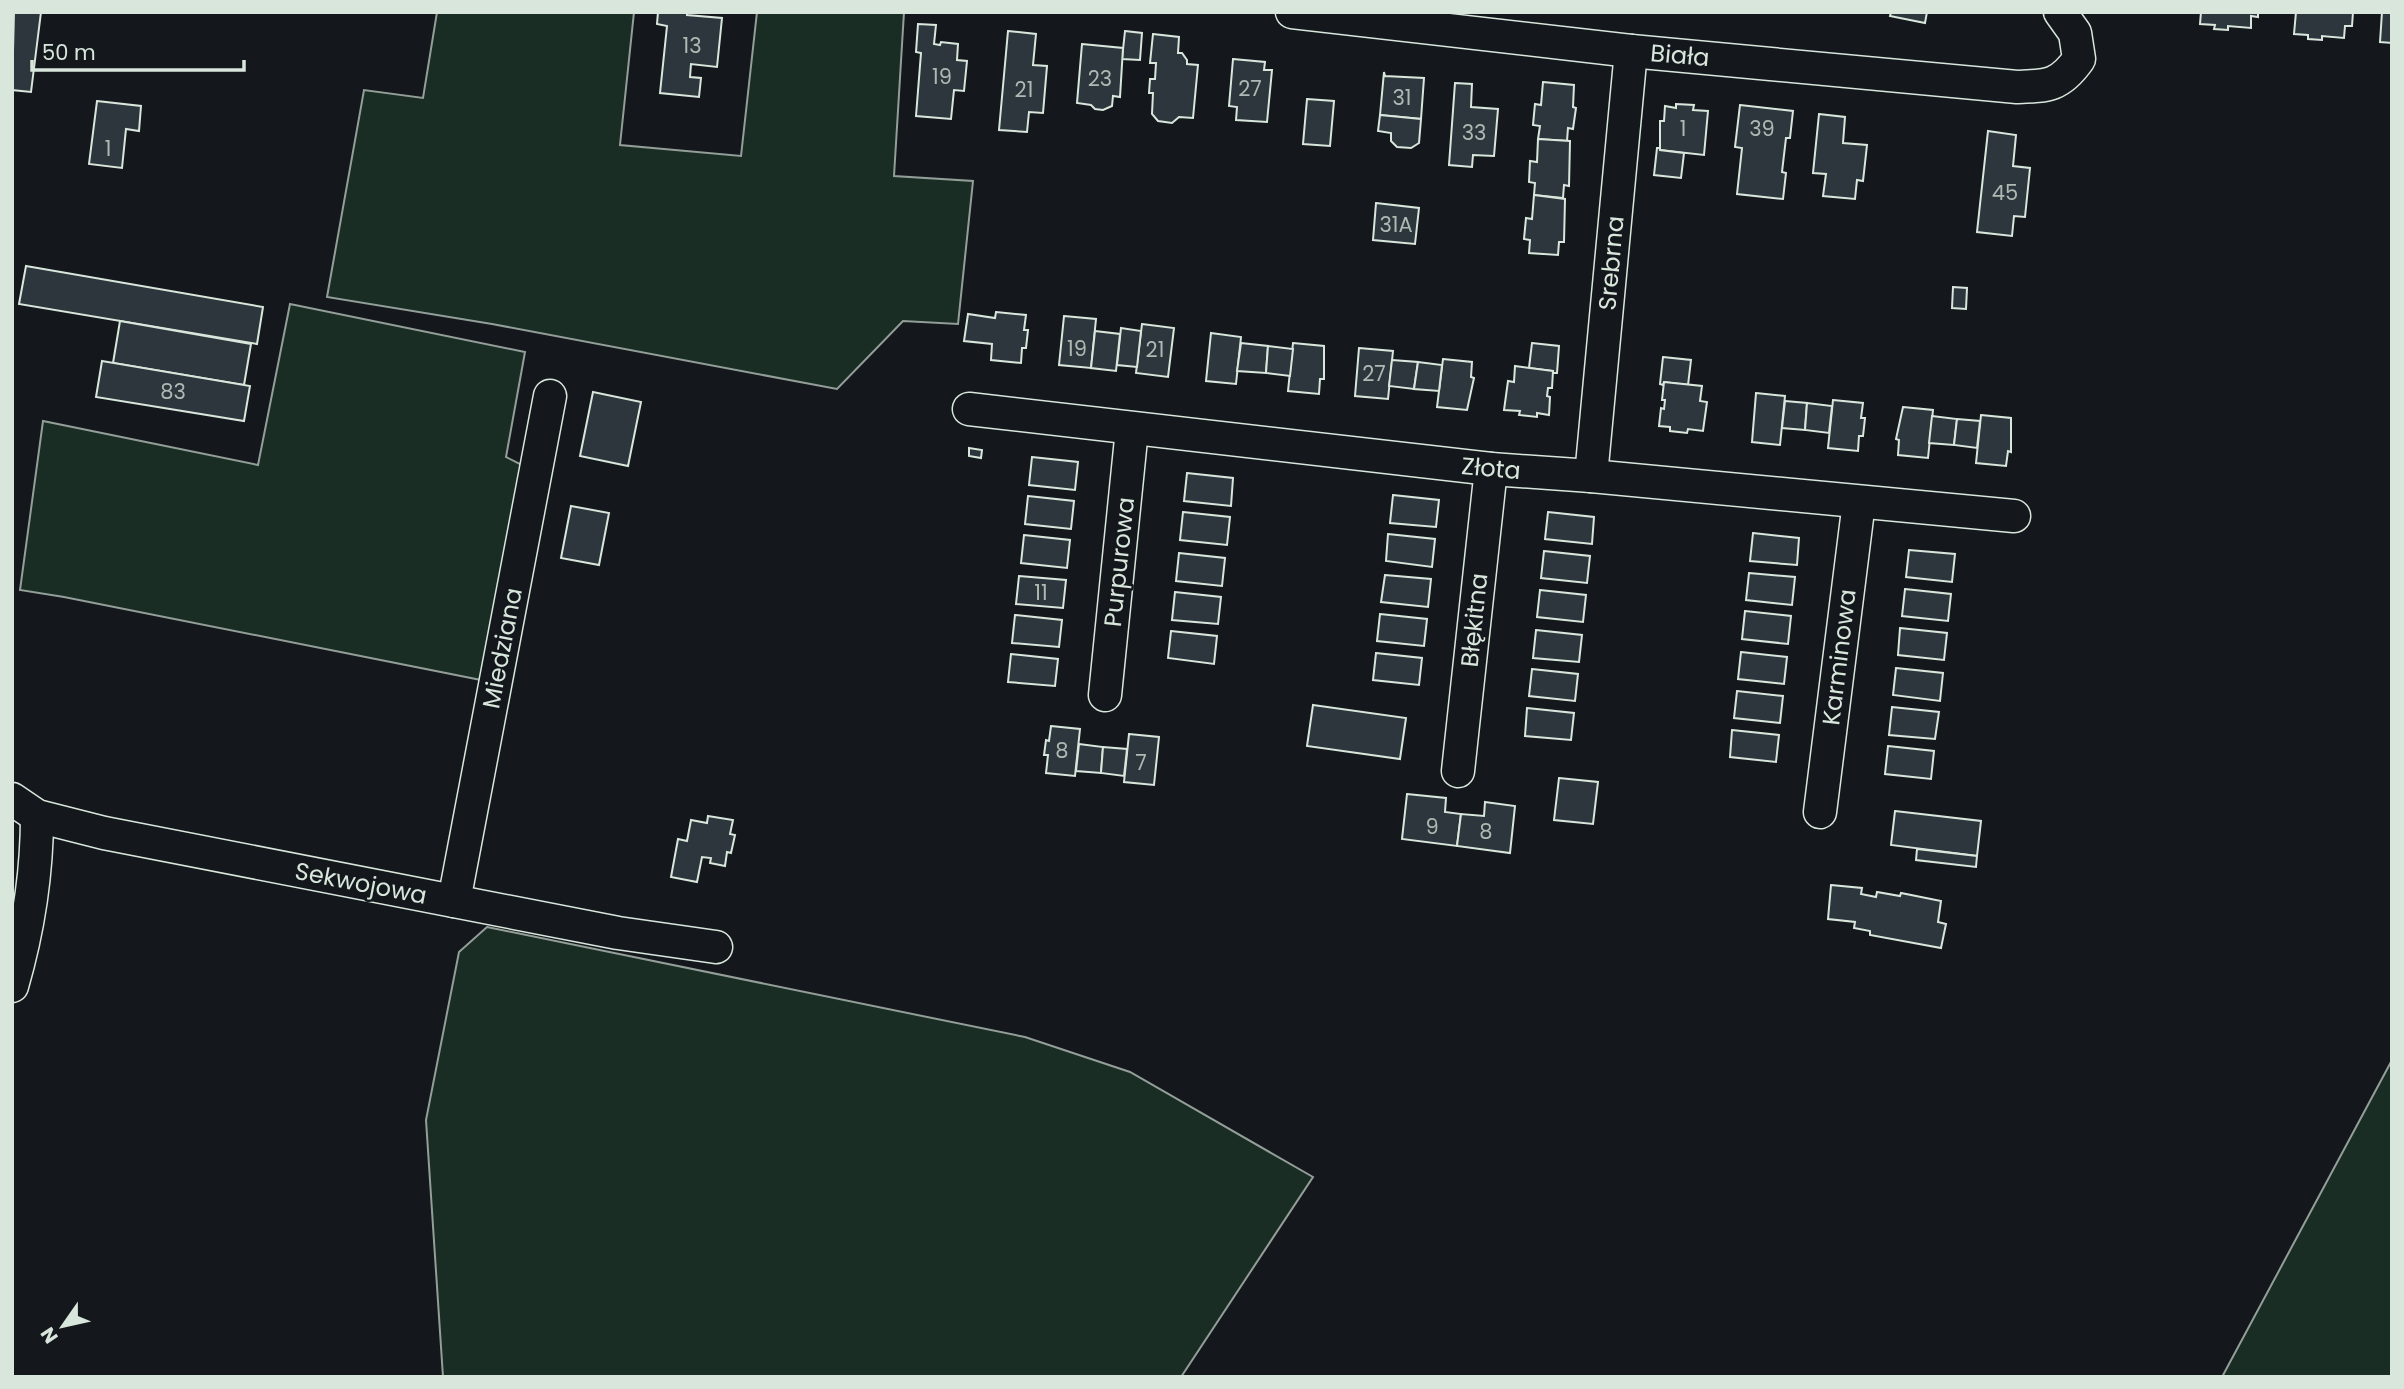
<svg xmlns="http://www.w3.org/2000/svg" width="2404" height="1389" font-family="Poppins,sans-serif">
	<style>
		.green { fill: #1a2d24; stroke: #939e99; stroke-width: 2 }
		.building { fill: #2c363c; stroke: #d8e6dc; stroke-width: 2 }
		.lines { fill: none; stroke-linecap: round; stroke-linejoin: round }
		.minor-casing { stroke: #d8e6dc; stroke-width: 35 }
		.minor { stroke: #14181c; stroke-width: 32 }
		.labels { text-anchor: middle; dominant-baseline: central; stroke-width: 5; stroke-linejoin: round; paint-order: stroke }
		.number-label { font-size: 21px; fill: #adbab4 }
		.street-label { font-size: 24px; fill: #d8e6dc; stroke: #14181c }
	</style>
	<rect width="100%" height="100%" fill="#14181c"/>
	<g class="green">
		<polygon points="437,12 634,12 620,145 741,156 757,12 904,12 894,176 973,181 958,324 903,321 837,389 492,324 327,297 364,90 423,98"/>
		<polygon points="290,304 525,352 506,457 522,465 486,681 64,597 20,590 43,421 258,465"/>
		<polygon points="487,927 1025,1037 1130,1072 1313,1177 1181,1377 443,1377 426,1120 459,952"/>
		<polygon points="2392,1060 2392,1377 2222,1377"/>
	</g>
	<g class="building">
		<polygon points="14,12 41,12 31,92 12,90"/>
		<polygon points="658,12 687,12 687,15 722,18 717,67 691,64 690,77 701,78 699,97 660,93 667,26 657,24"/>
		<polygon points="1891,12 1927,12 1925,23 1890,16"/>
		<polygon points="2201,12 2258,12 2258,17 2251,16 2251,28 2228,26 2228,30 2214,29 2215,25 2200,24"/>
		<polygon points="2296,12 2353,12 2352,26 2345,26 2344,38 2322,36 2322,40 2308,39 2308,35 2294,34"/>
		<polygon points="2382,12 2392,13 2392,43 2380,42"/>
		<polygon points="918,24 936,25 934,44 940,45 941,42 958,44 957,60 967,61 964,91 954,90 951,119 916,116 921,53 916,52"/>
		<polygon points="1008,31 1036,34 1033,65 1047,66 1043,113 1029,112 1027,132 999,130"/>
		<polygon points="1125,31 1142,33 1140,60 1122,59"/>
		<polygon points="1153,34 1179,37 1178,53 1182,53 1187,60 1187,64 1198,65 1193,118 1179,117 1172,123 1158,121 1152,114 1153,93 1149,93 1150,79 1155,79 1156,63 1150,63"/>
		<polygon points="1082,44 1123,48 1120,97 1113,96 1112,106 1103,110 1095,109 1091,105 1077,103"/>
		<polygon points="1233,59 1265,62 1264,70 1272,70 1267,122 1236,120 1237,107 1229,106"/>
		<polygon points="1384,72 1385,76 1424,78 1421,119 1380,115"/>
		<polygon points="1543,82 1574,85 1573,107 1576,108 1573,129 1568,128 1567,141 1538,139 1540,126 1533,125 1535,104 1541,105"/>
		<polygon points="1455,83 1472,84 1471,107 1498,109 1494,156 1473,155 1472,167 1449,165"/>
		<polygon points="1307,99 1334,101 1330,146 1303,144"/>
		<polygon points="97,101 141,106 139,131 126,129 122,168 89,164"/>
		<polygon points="1676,104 1694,105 1693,110 1708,111 1704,155 1660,150 1660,121 1664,121 1665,106 1676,108"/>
		<polygon points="1740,105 1793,111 1790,138 1786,138 1782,172 1786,173 1783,199 1737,194 1742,148 1735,147"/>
		<polygon points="1819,114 1845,117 1843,143 1867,145 1863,181 1857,180 1855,199 1823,196 1826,174 1813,173"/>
		<polygon points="1380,115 1421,119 1419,143 1411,148 1397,147 1391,141 1391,133 1378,131"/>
		<polygon points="1988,131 2016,135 2013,166 2030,168 2025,217 2014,216 2012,236 1977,232"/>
		<polygon points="1538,139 1570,141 1569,186 1564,185 1563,198 1534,195 1535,183 1529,182 1530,161 1537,162"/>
		<polygon points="1657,148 1660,148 1660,150 1684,153 1681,178 1654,175"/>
		<polygon points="1534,195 1565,199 1564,242 1559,242 1558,255 1529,253 1530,240 1524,239 1526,218 1532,219"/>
		<polygon points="1376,203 1419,208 1415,244 1373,240"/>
		<polygon points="26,266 263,307 257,344 19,304"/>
		<polygon points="1953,287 1967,288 1966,309 1952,308"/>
		<polygon points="996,312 1026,315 1024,330 1028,330 1026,348 1022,348 1021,363 991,360 992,344 964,341 968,314 995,318"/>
		<polygon points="1064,316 1096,319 1091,368 1059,365"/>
		<polygon points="120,321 251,344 244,385 113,363"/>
		<polygon points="1142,324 1174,328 1168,377 1136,373"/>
		<polygon points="1121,328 1141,331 1137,367 1117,365"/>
		<polygon points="1095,331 1120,334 1116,371 1091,368"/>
		<polygon points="1211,333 1241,337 1236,384 1206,381"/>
		<polygon points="1241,343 1268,346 1266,373 1237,371"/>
		<polygon points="1293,343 1324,346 1324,379 1320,379 1319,394 1288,391"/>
		<polygon points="1532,343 1559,346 1557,373 1553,373 1553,371 1529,368"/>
		<polygon points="1268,346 1293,349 1290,376 1266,373"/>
		<polygon points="1359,348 1393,351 1388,399 1355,396"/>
		<polygon points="1663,357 1691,360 1688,385 1664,382 1663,385 1660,384"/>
		<polygon points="1443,359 1472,362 1471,377 1474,378 1467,410 1437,407"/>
		<polygon points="1392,360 1418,362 1414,389 1389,386"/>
		<polygon points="102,361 250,386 244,421 96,397"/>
		<polygon points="1418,362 1442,365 1439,391 1414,389"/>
		<polygon points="1515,366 1553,371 1552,388 1548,388 1547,396 1550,397 1549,415 1537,413 1537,417 1519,415 1520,411 1504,410 1508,381 1514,382"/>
		<polygon points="1664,382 1702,386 1700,401 1707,402 1703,431 1688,429 1687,433 1670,431 1670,427 1659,426 1661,408 1664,409 1665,400 1662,400"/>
		<polygon points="593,392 641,402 628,466 580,456"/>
		<polygon points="1756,393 1785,396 1780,445 1752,442"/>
		<polygon points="1833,400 1863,403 1861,418 1865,418 1863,436 1859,436 1858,451 1828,448"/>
		<polygon points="1785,401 1807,403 1805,430 1782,428"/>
		<polygon points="1807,403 1832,406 1829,433 1805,430"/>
		<polygon points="1903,407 1933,410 1928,458 1898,455 1899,440 1896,439"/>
		<polygon points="1981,415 2011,418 2011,452 2008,451 2006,466 1976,463"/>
		<polygon points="1932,416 1957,419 1954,445 1929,443"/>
		<polygon points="1957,419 1980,421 1977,448 1954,445"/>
		<polygon points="969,448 982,450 981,458 969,456"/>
		<polygon points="1032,457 1078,462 1075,490 1029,485"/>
		<polygon points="1187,473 1233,478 1231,506 1184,501"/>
		<polygon points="1393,495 1439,500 1436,527 1390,523"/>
		<polygon points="1028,496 1074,501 1071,529 1025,524"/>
		<polygon points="571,506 609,513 599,565 561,558"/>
		<polygon points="1183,512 1230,517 1227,545 1180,540"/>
		<polygon points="1548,512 1594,517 1592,544 1545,539"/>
		<polygon points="1753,533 1799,538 1797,565 1750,561"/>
		<polygon points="1388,534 1435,539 1432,567 1386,561"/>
		<polygon points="1024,535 1070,540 1067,568 1021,563"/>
		<polygon points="1909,550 1955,554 1952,582 1906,577"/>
		<polygon points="1544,551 1590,556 1587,583 1541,578"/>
		<polygon points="1179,553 1225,558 1222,586 1176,581"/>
		<polygon points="1749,573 1795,577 1792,605 1746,600"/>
		<polygon points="1385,575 1431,579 1428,607 1381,602"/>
		<polygon points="1019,576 1066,580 1063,608 1016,604"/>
		<polygon points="1905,589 1951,594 1948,621 1902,616"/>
		<polygon points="1540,590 1586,595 1583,622 1537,617"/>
		<polygon points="1175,592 1221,597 1218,624 1172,620"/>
		<polygon points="1745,611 1791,616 1788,644 1742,639"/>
		<polygon points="1380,614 1427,619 1424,646 1377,641"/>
		<polygon points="1015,615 1062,620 1059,647 1012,643"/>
		<polygon points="1900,628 1947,633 1944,660 1898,655"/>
		<polygon points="1536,630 1582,635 1579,662 1533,658"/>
		<polygon points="1171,631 1217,636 1214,664 1168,658"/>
		<polygon points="1741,652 1787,657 1784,684 1738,679"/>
		<polygon points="1376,653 1422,658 1419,685 1373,680"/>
		<polygon points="1011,654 1058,659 1055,686 1008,682"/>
		<polygon points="1896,668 1943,673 1940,701 1893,695"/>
		<polygon points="1532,669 1578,674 1575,701 1529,696"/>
		<polygon points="1737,691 1783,696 1780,723 1734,718"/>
		<polygon points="1313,705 1406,718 1400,759 1307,746"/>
		<polygon points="1892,707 1939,712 1935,739 1889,735"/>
		<polygon points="1527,708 1574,713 1571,740 1525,736"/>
		<polygon points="1051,726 1080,729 1075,776 1046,773 1048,755 1044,755 1046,740 1049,741"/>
		<polygon points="1732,730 1779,735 1776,762 1730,757"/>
		<polygon points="1129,734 1159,737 1154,785 1124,782"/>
		<polygon points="1079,744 1103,747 1101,773 1076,771"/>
		<polygon points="1888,746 1934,751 1931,779 1885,774"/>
		<polygon points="1103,747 1127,749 1124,776 1101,773"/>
		<polygon points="1559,778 1598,782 1593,824 1554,820"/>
		<polygon points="1407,794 1446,798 1445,812 1461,814 1457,846 1402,839"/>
		<polygon points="1485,802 1515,806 1510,853 1457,846 1461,814 1484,816"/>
		<polygon points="1895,811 1981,821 1977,856 1891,845"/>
		<polygon points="708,816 733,820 730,834 735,835 731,853 727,852 725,866 710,863 711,858 702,857 697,882 671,877 678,839 687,841 691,820 707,823"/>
		<polygon points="1917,849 1977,856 1976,867 1916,860"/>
		<polygon points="1831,885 1862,888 1861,894 1876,897 1877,892 1900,896 1901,893 1941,901 1938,922 1946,924 1941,948 1870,935 1870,931 1854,928 1855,922 1828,919"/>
	</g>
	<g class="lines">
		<g class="minor-casing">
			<g id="minor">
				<path d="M1292 12 1631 51 2017 87C2048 86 2060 86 2079 59L2075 33 2060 12"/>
				<polyline points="969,409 1491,469 1591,476 2014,516"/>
				<polyline points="1591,476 1631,51"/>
				<polyline points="1105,695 1132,429"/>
				<polyline points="1458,771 1491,469"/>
				<polyline points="12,799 37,816 104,833 618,933 716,947"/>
				<polyline points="1820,812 1859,502"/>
				<polyline points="454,901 550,396"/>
				<path d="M12 986C28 931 37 873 37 816"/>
			</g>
		</g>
		<use href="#minor" class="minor"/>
	</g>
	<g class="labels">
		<g class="number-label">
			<text x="692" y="45">13</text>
			<text x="942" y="76">19</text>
			<text x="1100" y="78">23</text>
			<text x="1250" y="88">27</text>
			<text x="1024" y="89">21</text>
			<text x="1402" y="97">31</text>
			<text x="1683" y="128">1</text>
			<text x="1762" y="128">39</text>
			<text x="1474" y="132">33</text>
			<text x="108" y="148">1</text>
			<text x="2005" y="192">45</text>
			<text x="1396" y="224">31A</text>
			<text x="1077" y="348">19</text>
			<text x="1155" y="349">21</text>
			<text x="1374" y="373">27</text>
			<text x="173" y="391">83</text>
			<text x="1041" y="592">11</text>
			<text x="1062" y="750">8</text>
			<text x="1141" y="762">7</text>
			<text x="1432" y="826">9</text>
			<text x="1486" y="831">8</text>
		</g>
		<g class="street-label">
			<text transform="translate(1680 55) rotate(5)">Biała</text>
			<text transform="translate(1611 263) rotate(-85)">Srebrna</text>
			<text transform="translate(1491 468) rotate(5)">Złota</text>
			<text transform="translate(1119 562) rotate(-84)">Purpurowa</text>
			<text transform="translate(1474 620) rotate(-84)">Błękitna</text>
			<text transform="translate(502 648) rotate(-79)">Miedziana</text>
			<text transform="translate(1839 657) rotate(-83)">Karminowa</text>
			<text transform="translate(361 883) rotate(11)">Sekwojowa</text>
		</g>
	</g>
	<rect width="2404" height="1389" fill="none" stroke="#d8e6dc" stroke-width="28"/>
	<g transform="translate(63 1326) rotate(236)" stroke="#14181c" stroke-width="5" paint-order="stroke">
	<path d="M0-5L12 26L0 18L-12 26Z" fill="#d8e6dc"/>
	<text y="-10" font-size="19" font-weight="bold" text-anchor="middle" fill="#d8e6dc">N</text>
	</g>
	<path d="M32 60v10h212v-10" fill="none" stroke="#d8e6dc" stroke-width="3.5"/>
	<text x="42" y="60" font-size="21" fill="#d8e6dc" stroke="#14181c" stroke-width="5" paint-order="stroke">50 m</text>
</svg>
